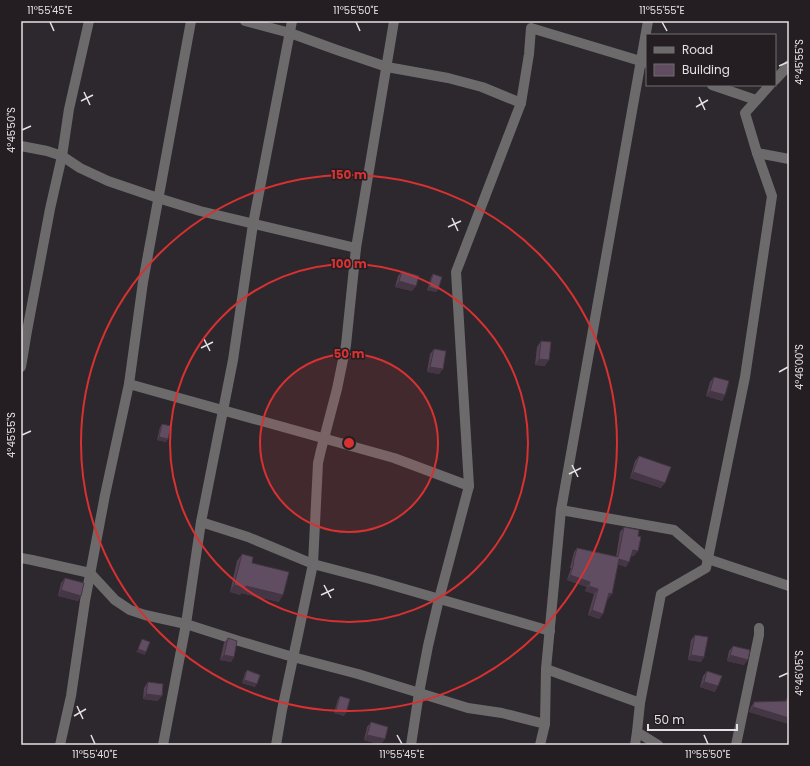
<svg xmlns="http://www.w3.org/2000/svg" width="810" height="766" font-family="Poppins,sans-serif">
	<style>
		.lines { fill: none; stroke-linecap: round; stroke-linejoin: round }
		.minor { stroke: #6d6a6c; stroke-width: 10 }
		.wall { fill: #534253 }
		.shaded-wall { fill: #443644 }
		.building { fill: #614d61; stroke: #443644 }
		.ticks { fill: none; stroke: #e4e0e4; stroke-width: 1.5 }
		.ring { fill: none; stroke: #d73131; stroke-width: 2 }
		.centre { fill: #d73131; stroke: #241e23; stroke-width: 2 }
		.ring-label { font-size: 12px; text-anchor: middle; font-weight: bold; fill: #d73131; stroke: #241e23; stroke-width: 3; stroke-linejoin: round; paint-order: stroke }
		.neatline { fill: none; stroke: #e4e0e4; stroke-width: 1.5 }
		.ticks-label { font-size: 10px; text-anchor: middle; fill: #e4e0e4 }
	</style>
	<rect width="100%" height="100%" fill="#2d282d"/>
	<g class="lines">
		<g class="minor">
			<polyline points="245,21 290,33 337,50 387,67 448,78 482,87 521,103 529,54 531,28 647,63"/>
			<polyline points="775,80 789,65"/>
			<polyline points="712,85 756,100"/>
			<polyline points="21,146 47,151 62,156 80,168 108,181 158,198 200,211 356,248"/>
			<polyline points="757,153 789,159"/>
			<polyline points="21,367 27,331 50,209 62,156 69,109 89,21"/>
			<polyline points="129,384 394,458 469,486"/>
			<polyline points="561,510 674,530 708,559 789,586"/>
			<polyline points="201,522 248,537 313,564 374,580 550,631"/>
			<polyline points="21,558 32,560 90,573 115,600 130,610 145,615 186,624 239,641 293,657 358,674 468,708 502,713 545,724"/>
			<polyline points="546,669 640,703"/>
			<polyline points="637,732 658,745"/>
			<polyline points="60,745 71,696 85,601 105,495 129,384 143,282 191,21"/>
			<polyline points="163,745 186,624 201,522 233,360 253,224 292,21"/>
			<polyline points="276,745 282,710 313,564 318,463 321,450 337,389 346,345 356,248 394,21"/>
			<polyline points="411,745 419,693 428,646 439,599 469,486 456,272 521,103"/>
			<polyline points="540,745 545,724 546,669 561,510 648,21"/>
			<polyline points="635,745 637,732 640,703 661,594 706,568 745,377 772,196 757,153 745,113 770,85"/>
			<polyline points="736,745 759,635 759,628"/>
		</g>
	</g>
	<g class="wall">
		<polygon points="402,271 416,286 412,291 395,287 398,276"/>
		<polygon points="433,274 436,292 427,290 431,277"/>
		<polygon points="541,341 545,366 535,365 537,347"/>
		<polygon points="434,349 443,369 439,374 427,372 430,354"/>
		<polygon points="714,377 725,395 722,401 706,396 710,382"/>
		<polygon points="162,424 168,439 166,442 157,440 160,427"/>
		<polygon points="639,456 661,488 630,478 635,461"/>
		<polygon points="624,527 634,556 631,556 626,567 618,564 608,599 607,598 603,614 599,619 588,615 594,594 585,591 587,587 567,580 571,568 570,568 574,552 577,548 616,557 620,532"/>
		<polygon points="242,554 252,563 279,602 241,593 240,595 230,592 237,561"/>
		<polygon points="65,578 81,596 78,601 58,596 61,583"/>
		<polygon points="695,635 704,657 701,662 688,660 691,640"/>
		<polygon points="228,638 234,657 231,662 220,660 224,643"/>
		<polygon points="733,646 744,665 727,661 729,651"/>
		<polygon points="247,670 255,687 242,683 245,673"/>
		<polygon points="707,671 715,692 700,687 703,676"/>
		<polygon points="148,682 158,701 143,699 144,688"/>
		<polygon points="789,695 789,724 749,712 751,707 754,702 785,701"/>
		<polygon points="340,696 344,716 334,713 338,699"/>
		<polygon points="371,722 381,745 364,740 367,727"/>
	</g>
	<g class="shaded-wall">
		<polygon points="399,281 416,286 412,291 395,287"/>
		<polygon points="429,287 438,290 436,292 427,290"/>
		<polygon points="539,359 549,360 545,366 535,365"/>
		<polygon points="430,367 443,369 439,374 427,372"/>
		<polygon points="710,391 725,395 722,401 706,396"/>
		<polygon points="159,437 168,439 166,442 157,440"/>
		<polygon points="633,472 665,483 661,488 630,478"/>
		<polygon points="633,550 638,551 634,556 629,555"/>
		<polygon points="619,559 629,562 626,567 615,564"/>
		<polygon points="570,575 590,582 587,587 567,580"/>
		<polygon points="234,585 246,586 283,595 279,602 241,593 240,595 230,592"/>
		<polygon points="589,586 598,589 594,594 585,591"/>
		<polygon points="61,590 81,596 78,601 58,596"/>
		<polygon points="609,593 612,594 608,599 605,598"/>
		<polygon points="592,610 603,614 599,619 588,615"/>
		<polygon points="138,649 146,652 145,655 136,652"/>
		<polygon points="224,655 234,657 231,662 220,660"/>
		<polygon points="691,655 704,657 701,662 688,660"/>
		<polygon points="730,655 748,660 744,665 727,661"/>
		<polygon points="244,680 257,684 255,687 242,683"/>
		<polygon points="704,682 718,686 715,692 700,687"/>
		<polygon points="146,694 162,696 158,701 143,699"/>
		<polygon points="753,707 789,718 789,724 749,712"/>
		<polygon points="336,710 346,713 344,716 334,713"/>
		<polygon points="367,735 385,739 381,745 364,740"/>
	</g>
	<g class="building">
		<polygon points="402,271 419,276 416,286 399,281"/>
		<polygon points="433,274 442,277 438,290 429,287"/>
		<polygon points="541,341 551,342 549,360 539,359"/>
		<polygon points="434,349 446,351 443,369 430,367"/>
		<polygon points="714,377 729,381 725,395 710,391"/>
		<polygon points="162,424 171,426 168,439 159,437"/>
		<polygon points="639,456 671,467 665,483 633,472"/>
		<polygon points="624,527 639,530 638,536 641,537 638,551 633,550 629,562 619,559 612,594 609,593 603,614 592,610 598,589 589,586 590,582 570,575 574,563 573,563 577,548 618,557"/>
		<polygon points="242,554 253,557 252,563 289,572 283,595 246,586 245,588 234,585"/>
		<polygon points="65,578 84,583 81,596 61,590"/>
		<polygon points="695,635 708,637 704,657 691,655"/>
		<polygon points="228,638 237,641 234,657 224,655"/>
		<polygon points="142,639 150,642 146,652 138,649"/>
		<polygon points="733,646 750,650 748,660 730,655"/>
		<polygon points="247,670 260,675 257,684 244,680"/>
		<polygon points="707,671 722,676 718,686 704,682"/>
		<polygon points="148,682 163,684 162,696 146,694"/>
		<polygon points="789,695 789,718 753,707 754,702 787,701"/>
		<polygon points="340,696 350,699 346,713 336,710"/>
		<polygon points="371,722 388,727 385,739 367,735"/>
	</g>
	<path class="ticks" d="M50 22 54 31M356 22 360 31M662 22 667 31M779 66 788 62M84 92 90 105M699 97 705 110M81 101 93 95M696 107 708 100M22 130 31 126M452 218 458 231M448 227 461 221M204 339 210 351M201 348 213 342M779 372 788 367M22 435 31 431M572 465 578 477M569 474 581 468M324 585 331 598M321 595 334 589M779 677 788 673M77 706 83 719M74 716 86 709M91 735 95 744M397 735 402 744M704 735 708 744"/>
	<circle cx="349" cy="443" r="89" fill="#d73131" fill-opacity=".12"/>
	<g class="ring">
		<circle cx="349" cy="443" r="89"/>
		<circle cx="349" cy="443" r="179"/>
		<circle cx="349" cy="443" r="268"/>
	</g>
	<circle cx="349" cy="443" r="6" class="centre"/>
	<g class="ring-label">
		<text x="349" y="179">150 m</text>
		<text x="349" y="268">100 m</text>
		<text x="349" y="358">50 m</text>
	</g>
	<rect width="810" height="766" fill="none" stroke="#241e23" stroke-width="44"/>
	<rect x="646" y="34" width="130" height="52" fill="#241e23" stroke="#716c70"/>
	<rect x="654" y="47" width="20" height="6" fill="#6d6a6c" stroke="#716c70"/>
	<text x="682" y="54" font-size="12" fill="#e4e0e4">Road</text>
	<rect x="654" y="64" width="20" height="12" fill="#614d61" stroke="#716c70"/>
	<text x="682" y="74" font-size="12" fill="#e4e0e4">Building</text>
	<path d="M648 724v6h89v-6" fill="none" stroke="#e4e0e4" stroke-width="2"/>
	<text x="654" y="724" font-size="12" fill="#e4e0e4" stroke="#241e23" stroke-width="3" paint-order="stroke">50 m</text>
	<rect x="22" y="22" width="766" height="722" class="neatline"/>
	<g class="ticks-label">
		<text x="50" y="14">11°55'45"E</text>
		<text x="356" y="14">11°55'50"E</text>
		<text x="662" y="14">11°55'55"E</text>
		<text transform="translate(799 62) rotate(-90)" y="4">4°45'55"S</text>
		<text transform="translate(11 130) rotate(-90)" y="4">4°45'50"S</text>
		<text transform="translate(799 367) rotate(-90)" y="4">4°46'00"S</text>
		<text transform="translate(11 435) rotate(-90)" y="4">4°45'55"S</text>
		<text transform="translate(799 673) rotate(-90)" y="4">4°46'05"S</text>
		<text x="95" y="758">11°55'40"E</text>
		<text x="402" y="758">11°55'45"E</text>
		<text x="708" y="758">11°55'50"E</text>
	</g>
</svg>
